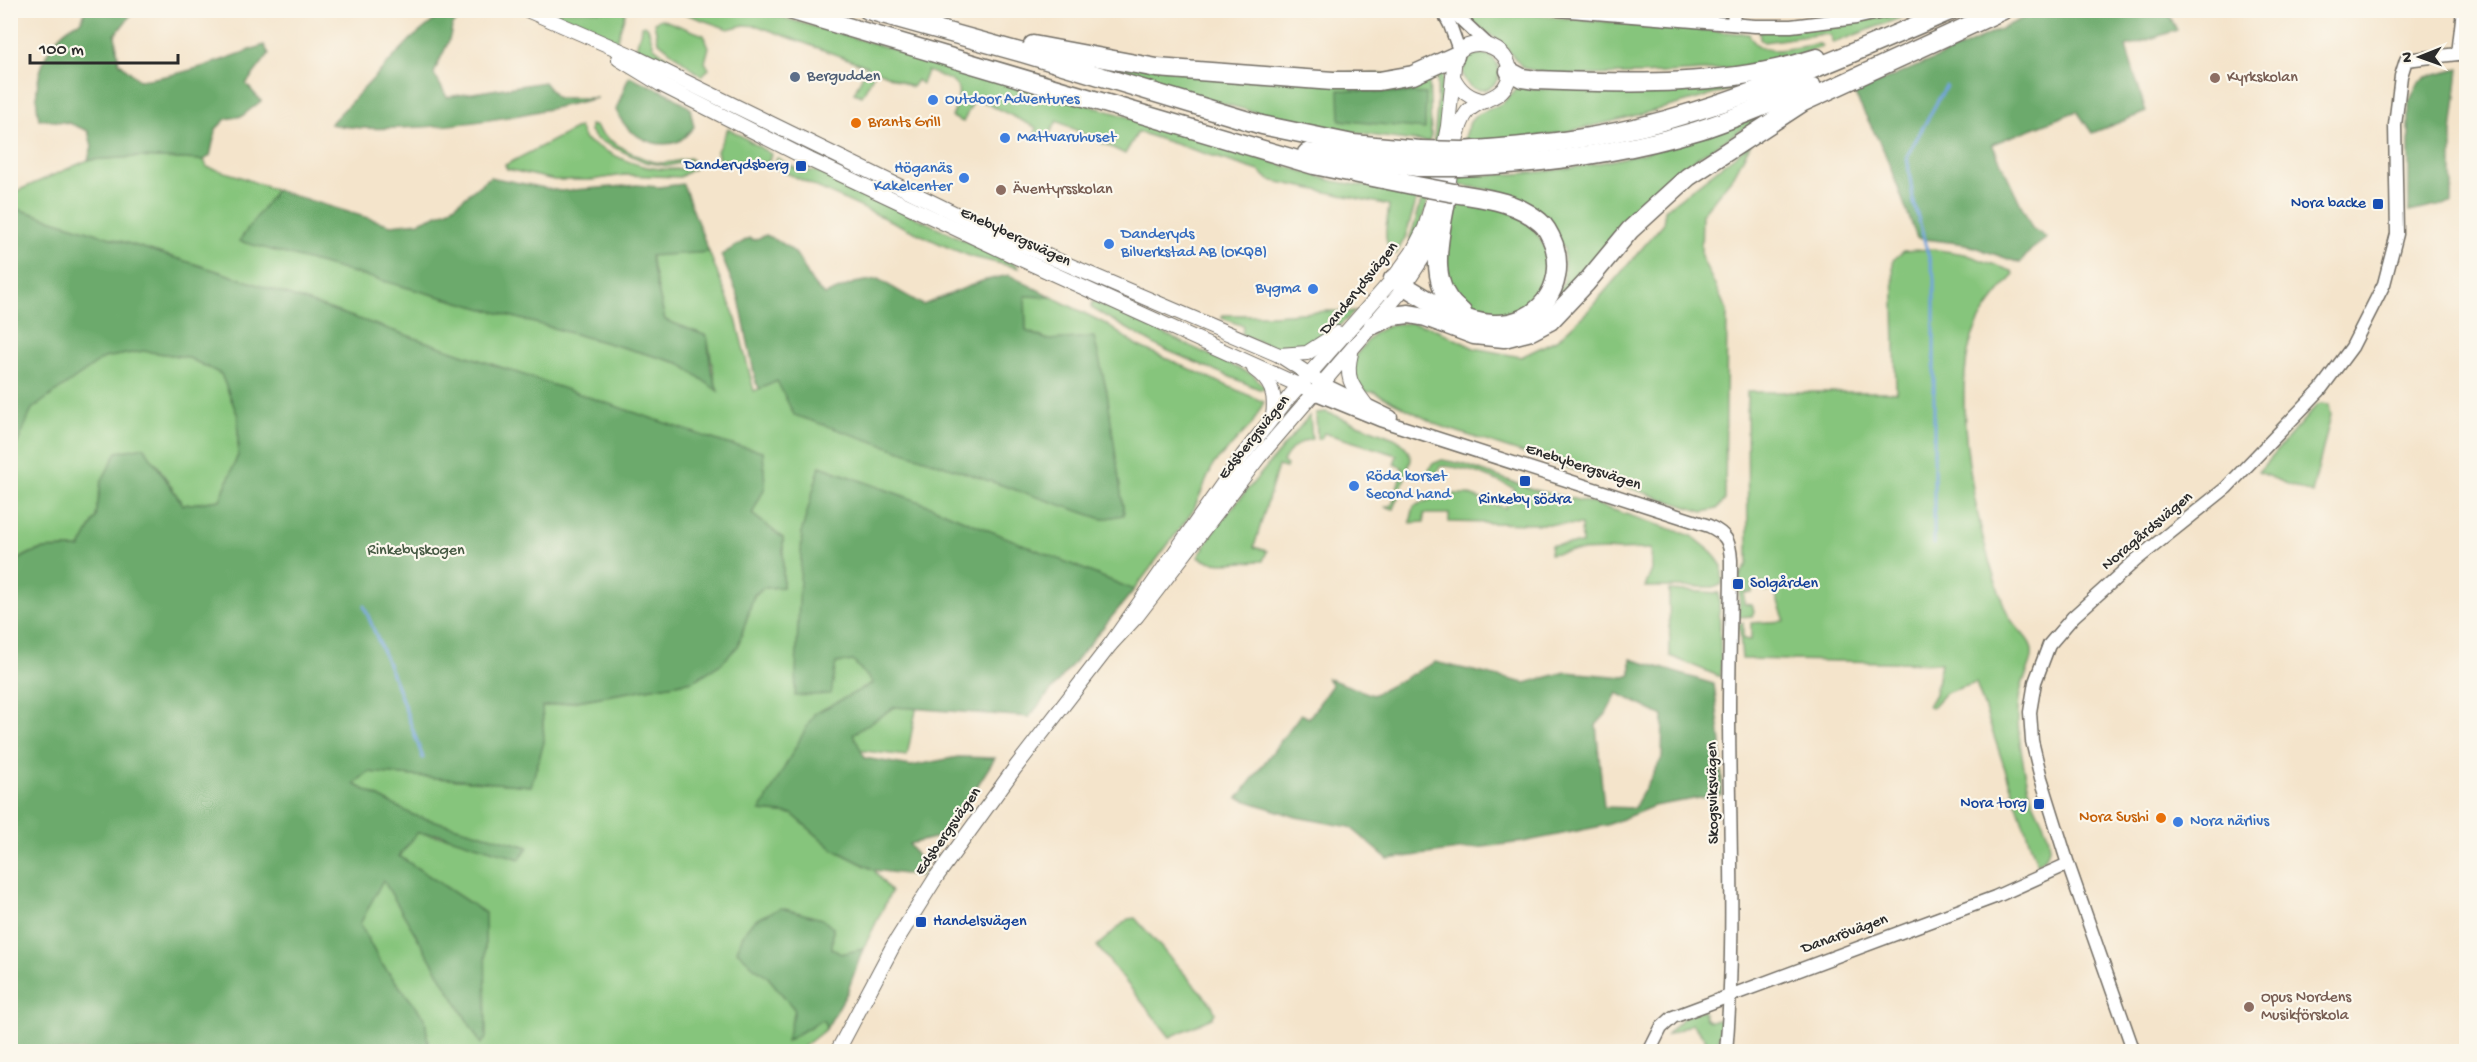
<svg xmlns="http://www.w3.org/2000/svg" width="2477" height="1062" font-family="'Gochi Hand',sans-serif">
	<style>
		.green { fill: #86c57c; stroke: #587854; stroke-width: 1.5 }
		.forest { fill: #6caa6c; stroke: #4c6a4c; stroke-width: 1.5; fill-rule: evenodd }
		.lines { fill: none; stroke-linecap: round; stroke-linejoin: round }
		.stream { stroke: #72a4dd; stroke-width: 3 }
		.tertiary-casing { stroke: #716c63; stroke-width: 15 }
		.secondary-casing { stroke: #716c63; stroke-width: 16 }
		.motorway-casing { stroke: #716c63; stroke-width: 21 }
		.tertiary { stroke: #fff; stroke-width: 12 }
		.secondary { stroke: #fff; stroke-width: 14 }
		.motorway { stroke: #fff; stroke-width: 18 }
		.motorway-bridge-casing { stroke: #716c63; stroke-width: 21; stroke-linecap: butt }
		.motorway-bridge { stroke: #fff; stroke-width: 18 }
		.service-dot { fill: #5c6f8a; stroke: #fbf7ec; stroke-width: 2 }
		.education-dot { fill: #8d6e63; stroke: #fbf7ec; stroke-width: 2 }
		.shop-dot { fill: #3f7fe0; stroke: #fbf7ec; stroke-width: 2 }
		.food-dot { fill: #e8710a; stroke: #fbf7ec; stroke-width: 2 }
		.transit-dot { fill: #1a4fb4; stroke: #fbf7ec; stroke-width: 2 }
		.labels { text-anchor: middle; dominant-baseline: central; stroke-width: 4.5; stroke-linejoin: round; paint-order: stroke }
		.service-label { font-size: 16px; fill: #4e5e75; stroke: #fbf7ec; text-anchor: start }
		.education-label { font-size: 16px; fill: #785e54; stroke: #fbf7ec; text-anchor: start }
		.shop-label { font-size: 16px; fill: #366cbe; stroke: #fbf7ec; text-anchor: start }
		.food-label { font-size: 16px; fill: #c56008; stroke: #fbf7ec; text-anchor: start }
		.transit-label { font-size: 16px; fill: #164399; stroke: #fbf7ec; text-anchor: end }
		.street-label { font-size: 16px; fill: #2b2b2b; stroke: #fbf7ec }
		.park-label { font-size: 16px; fill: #465943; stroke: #fbf7ec }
	</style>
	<rect width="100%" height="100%" fill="#fbf7ec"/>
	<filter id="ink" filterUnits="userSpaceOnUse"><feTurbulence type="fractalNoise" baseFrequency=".0167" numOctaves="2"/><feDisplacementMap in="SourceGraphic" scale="12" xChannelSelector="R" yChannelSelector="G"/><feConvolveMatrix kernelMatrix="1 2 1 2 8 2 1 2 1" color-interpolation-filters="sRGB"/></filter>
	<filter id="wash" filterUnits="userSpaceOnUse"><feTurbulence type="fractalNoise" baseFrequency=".008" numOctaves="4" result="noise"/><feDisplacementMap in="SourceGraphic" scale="24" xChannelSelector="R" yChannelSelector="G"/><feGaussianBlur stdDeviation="1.35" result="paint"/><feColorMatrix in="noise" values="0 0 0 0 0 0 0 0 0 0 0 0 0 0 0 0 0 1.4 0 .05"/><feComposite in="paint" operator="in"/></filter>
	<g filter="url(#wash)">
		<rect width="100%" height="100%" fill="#f4e4cb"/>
		<g class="green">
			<polygon points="545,11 626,11 616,43"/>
			<path d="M677 11H760L1143 121 1333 181 1418 195 1405 238 1396 254C1379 243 1388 223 1389 205L1269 180 1259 171 1138 132 1125 154 1057 121 1046 140 1035 133 1037 128 975 98 963 122 952 117C966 83 958 83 927 71L922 84 917 80 912 87 876 70 862 96 854 93 867 66 758 26 744 25 728 29Z"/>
			<path d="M1456 11H1520L1544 16 1749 34C1761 62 1797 45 1820 44L1822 47C1760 70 1693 73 1628 74 1592 75 1557 77 1523 68L1502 43Z"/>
			<polygon points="1911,11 1919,11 1833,43 1830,35 1823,34 1764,42 1760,39 1759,30 1902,15"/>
			<polygon points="661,19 704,35 709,47 705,62 709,69 701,76 658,41 654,22"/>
			<polygon points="645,25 648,28 654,47 697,80 635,52 642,26"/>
			<circle cx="1481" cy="72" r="18"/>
			<path d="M1097 65 1429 76 1431 135 1429 142C1314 133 1205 99 1095 68Z"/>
			<path d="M1443 69 1444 116 1425 213 1413 242 1410 238C1428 184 1440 130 1437 72Z"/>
			<path d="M1768 78C1719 94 1669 107 1618 120 1569 132 1515 144 1464 140L1470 122 1476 115 1503 103 1518 87 1542 89Z"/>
			<path d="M1772 111 1698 157 1637 207 1563 297 1553 300 1564 281V248L1526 203 1498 191 1458 185 1459 174C1563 180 1675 149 1772 111Z"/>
			<path d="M590 125 595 126C604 140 644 162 662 163 672 163 681 160 690 158L692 160 668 166 645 162 596 139 590 131Z"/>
			<path d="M579 127 585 140C627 162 648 175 696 167L680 177 624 175 592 180H554L507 169 505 165Z"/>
			<polygon points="728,128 771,154 768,163 719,160 717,151"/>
			<polygon points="1751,143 1734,175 1702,214 1701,256 1727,311 1725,500 1717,509 1703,512 1440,426 1374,392 1367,392 1356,384 1352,369 1356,355 1374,333 1392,324 1412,323 1431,327 1474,348 1521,357 1558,339 1588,311 1663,224 1665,210"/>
			<polygon points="137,157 204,160 207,167 235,175 276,190 240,240 679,363 717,390 707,336 665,320 650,255 709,252 736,319 754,391 777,381 1102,519 1124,514 1094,338 1048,340 1026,331 1025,296 1052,297 1104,323 1138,346 1264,402 1252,424 1213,465 1193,511 1134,590 920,502 820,466 835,663 853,661 873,683 862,688 919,695 907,756 848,749 760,811 792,814 833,849 874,870 891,892 863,949 841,954 832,949 833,928 753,966 767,976 795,1010 787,1041 821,1020 825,1022 826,1029 798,1051 429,1051 425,1018 380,962 360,924 383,879 417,833 528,847 413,815 354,784 368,772 531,786 544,742 542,707 693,681 738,646 754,596 763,588 783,587 783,538 752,514 765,487 763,451 727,444 217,271 11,207 10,194 88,160"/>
			<polygon points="777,158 800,171 815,171 826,175 1017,265 1019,268 972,257 945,246 773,167"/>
			<path d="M1455 199C1472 203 1493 204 1509 211 1539 224 1561 263 1542 294 1532 308 1495 319 1479 312 1465 306 1454 295 1449 280 1440 255 1450 224 1455 199Z"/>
			<path d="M1932 249 1965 254 2012 271 2014 274C2000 292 1984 309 1975 330 1948 392 1977 534 2001 597 2004 605 2007 614 2012 621 2017 629 2028 637 2031 646 2036 661 2024 675 2021 689 2015 712 2019 738 2023 761 2025 773 2028 785 2031 796 2038 819 2065 847 2037 864L1976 683 1945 693 1931 708 1928 706 1935 694 1941 663 1742 659 1739 624 1743 623V639L1751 640V623L1785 621 1774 591H1765L1764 583H1753L1752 593H1744V604L1752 605 1754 611 1752 616 1739 617 1740 576 1748 563 1747 392H1896L1893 260 1904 251Z"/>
			<polygon points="1093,301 1253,375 1266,389 1259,389 1159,347 1091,308"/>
			<path d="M1328 311 1355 312C1336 328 1315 352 1287 350 1273 349 1256 340 1242 335L1243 326 1222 318 1223 315H1273Z"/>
			<path d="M143 351 187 357 221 374 238 416V455L220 500 183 505 156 463 101 481 96 517 80 548C48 548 37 545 11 565V447L17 445 31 409 104 358Z"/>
			<polygon points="2321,404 2329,405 2331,415 2312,494 2258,472 2317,405"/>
			<path d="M1326 412 1394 438C1403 443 1410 450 1411 460L1394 509 1386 507 1392 505 1403 468 1394 464 1397 455 1324 433 1321 439H1317L1316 413Z"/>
			<path d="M1310 415 1312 439C1299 441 1288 450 1283 462L1287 465 1286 468 1278 466 1254 547 1267 551 1263 561C1244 561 1214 567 1198 557L1217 526Z"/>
			<path d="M1442 460 1463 464 1535 490 1595 504 1692 536 1712 552 1722 566V584L1716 587H1645L1652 570 1651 549 1572 551 1550 554 1551 545 1582 544 1581 525 1449 522V514H1424V522L1410 523 1414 506 1439 496 1456 494H1467L1505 508 1514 488C1490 478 1466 466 1440 466L1435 477H1425L1432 464Z"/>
			<polygon points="1669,590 1719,593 1721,677 1670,656"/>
			<polygon points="1135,918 1212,1005 1215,1013 1212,1018 1170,1037 1097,946 1128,919"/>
			<path d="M1703 1010 1705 1018 1709 1021 1721 1020 1718 1051H1715L1692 1024 1667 1035C1676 1022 1688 1013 1703 1010Z"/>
		</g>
		<g class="forest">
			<path d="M86 10 134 11 115 35 119 62 139 80C182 76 223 60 264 45L269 54 246 84 261 101 242 116 226 119 216 129 210 156 204 160 137 157 88 160 92 146 88 131 69 123 39 119C31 82 45 36 81 21Z"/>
			<path d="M447 10 468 11 452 26C451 44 439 57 434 74L447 97 544 82 557 98H597C531 114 466 127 398 128 375 129 353 129 330 124L411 39Z"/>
			<polygon points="2038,11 2167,11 2177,30 2126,47 2146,112 2092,133 2077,111 1992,144 2032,228 2047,238 2031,250 2020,263 1965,244 1917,238 1884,151 1854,93 1967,45"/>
			<polygon points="2459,69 2452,133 2452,203 2409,212 2409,102 2419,82 2427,77"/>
			<path d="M629 76 669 94 690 108 694 127C689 132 683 140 677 142 652 150 625 133 616 110Z"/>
			<polygon points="1339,90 1426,94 1425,129 1340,120"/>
			<polygon points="490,177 560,191 637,185 658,187 683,184 709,252 650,256 665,320 707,336 711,369 718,391 679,363 239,241 276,190 391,225 419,222 450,209"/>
			<path d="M11 207 217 271 727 444 763 451 765 487 752 514 783 538V587L763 588 754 595 738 646 721 664 693 681 542 707 544 742 531 786 368 772 354 784 413 815 528 847 520 859 440 834 417 833 399 856 485 913 486 1038 481 1044 383 880 360 924 380 962 425 1018 429 1051H11V565C38 545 48 549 80 548L96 517 101 482 117 452 144 447 183 505 220 500 238 455V416L221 374 187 357 143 351 104 358 32 409 17 445 11 447Z"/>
			<path d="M766 235C775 240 788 245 795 253 806 267 809 285 825 295L854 283 878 279 923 305 982 281 1009 275 1052 297 1025 296 1026 331 1048 340 1094 337 1107 392 1124 515 1102 519 794 415 777 381 760 389 756 383 739 298 721 255 749 238 754 240Z"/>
			<polygon points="820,466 920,502 1134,590 1029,717 895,707 853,734 865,758 911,766 958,757 995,758 946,835 909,844 925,869 920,876 874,870 833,849 792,814 760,811 814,714 873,683 853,661 836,663 831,694 795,696 802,530"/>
			<path d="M1631 659 1714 684 1721 743 1722 794 1654 806 1607 825 1523 842 1388 859 1350 827 1296 817 1238 798 1301 714 1309 718 1332 685 1327 678 1373 695 1435 662 1525 683 1566 672 1625 677 1631 675ZM1617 693 1663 716 1662 758 1634 808 1604 807 1596 725 1606 714Z"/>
			<path d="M781 908 822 919 833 928 832 949 841 954 863 949 847 993 826 1029 825 1022 821 1020 786 1041 795 1010 767 976 753 966 737 951C746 921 753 920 781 908Z"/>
		</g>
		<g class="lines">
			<g class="stream">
				<polyline points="1934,544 1934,276 1913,199 1907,156 1946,86"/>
				<polyline points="364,606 397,686 423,758"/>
			</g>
		</g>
	</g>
	<g filter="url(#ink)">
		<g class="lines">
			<g class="tertiary-casing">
				<g id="tertiary">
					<polyline points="1442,10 1450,25 1459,50"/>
					<polyline points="1451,10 1488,45"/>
					<polyline points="1558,10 1755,26 1791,26 1856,18 1891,10"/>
					<polyline points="1733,24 1734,10"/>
					<polyline points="2458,54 2463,10"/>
					<polyline points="1323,384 1391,417"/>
					<path d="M1314 393 1380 420 1709 526C1726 534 1730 541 1731 560 1731 610 1729 660 1729 710 1729 824 1736 938 1726 1052"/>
					<polyline points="1649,1052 1661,1028 1673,1017 1995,897 2068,864"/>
					<polyline points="2134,1052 2068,864 2041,778 2032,741 2030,712 2035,682 2049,645 2073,617 2136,560 2226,488 2320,390 2352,347 2384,284 2397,234 2395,125 2401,76 2406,60 2466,53"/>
				</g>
			</g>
			<g class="secondary-casing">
				<g id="secondary">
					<polyline points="527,10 635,57 1001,236 1279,355 1316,379"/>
					<polyline points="619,59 660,84 810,160 1014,256 1305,388"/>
					<path d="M1453 77C1460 91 1469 98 1485 101"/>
					<path d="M1351 353C1345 378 1351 385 1366 405"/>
					<polyline points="1279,355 1307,353 1338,333"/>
					<path d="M1254 369C1272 382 1276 394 1273 416"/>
					<polyline points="1110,645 1137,616 1259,457 1399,294 1422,259 1437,224"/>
					<path d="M837 1052 893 946 937 876 1015 768 1110 645 1243 455 1290 396 1393 279 1412 253 1425 228 1434 197 1448 126 1455 56C1472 30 1519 50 1508 81 1501 100 1480 98 1468 111 1454 128 1450 177 1446 201"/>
				</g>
			</g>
			<g class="motorway-casing">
				<g id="motorway">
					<polyline points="790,10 1314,165 1417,186"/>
					<polyline points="868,10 1023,53 1262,125 1353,144 1420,150"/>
					<polyline points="1033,45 1157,68 1333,81 1379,81 1413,75 1455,56"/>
					<path d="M1509 71 1522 78 1536 80C1629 84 1728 87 1817 58"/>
					<path d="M1463 151C1531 146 1600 139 1666 120 1765 92 1858 51 1952 10"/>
					<polyline points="1307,153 1418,167"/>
					<path d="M1460 167C1540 164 1619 154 1696 131 1735 119 1774 101 1812 87"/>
					<path d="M1446 201C1440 237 1425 287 1462 312"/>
					<path d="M1393 279C1423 296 1458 323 1493 324 1538 326 1567 287 1554 245 1551 237 1547 227 1540 222 1516 201 1484 198 1454 193"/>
					<polyline points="1373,325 1392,316 1409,314 1426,317 1474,335 1504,338 1531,331 1550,321 1586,283 1630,230 1688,177 1803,102 2003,10"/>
				</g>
			</g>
			<use href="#tertiary" class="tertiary"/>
			<use href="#secondary" class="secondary"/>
			<use href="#motorway" class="motorway"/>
			<g class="motorway-bridge-casing">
				<g id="motorway-bridge">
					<polyline points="1420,150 1463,151"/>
					<polyline points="1418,167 1460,167"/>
					<polyline points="1417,186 1454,193"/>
				</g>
			</g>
			<use href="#motorway-bridge" class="motorway-bridge"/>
		</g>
	</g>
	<circle class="service-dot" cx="795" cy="77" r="6"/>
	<g class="education-dot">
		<circle cx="2215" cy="78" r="6"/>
		<circle cx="1001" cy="190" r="6"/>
		<circle cx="2249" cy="1007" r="6"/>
	</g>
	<g class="shop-dot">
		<circle cx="933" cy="100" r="6"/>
		<circle cx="1005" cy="138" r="6"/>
		<circle cx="964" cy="178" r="6"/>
		<circle cx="1109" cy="244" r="6"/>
		<circle cx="1313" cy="289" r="6"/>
		<circle cx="1354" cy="486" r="6"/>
		<circle cx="2178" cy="822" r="6"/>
	</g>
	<g class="food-dot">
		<circle cx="856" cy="123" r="6"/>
		<circle cx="2161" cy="818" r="6"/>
	</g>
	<g class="transit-dot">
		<rect x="795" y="160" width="12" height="12" rx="3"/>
		<rect x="2372" y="198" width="12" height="12" rx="3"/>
		<rect x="1519" y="475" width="12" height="12" rx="3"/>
		<rect x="1732" y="578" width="12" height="12" rx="3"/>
		<rect x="2033" y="798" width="12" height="12" rx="3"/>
		<rect x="915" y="916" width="12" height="12" rx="3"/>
	</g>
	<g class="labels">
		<g class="service-label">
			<text x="807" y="77">Bergudden</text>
		</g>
		<g class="education-label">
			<text x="2227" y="78">Kyrkskolan</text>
			<text x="1013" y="190">Äventyrsskolan</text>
			<text x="2261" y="998">Opus Nordens<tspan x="2261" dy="18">Musikförskola</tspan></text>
		</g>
		<g class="shop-label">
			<text x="945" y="100">Outdoor Adventures</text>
			<text x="1017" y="138">Mattvaruhuset</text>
			<text x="952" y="169" text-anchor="end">Höganäs<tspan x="952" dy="18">Kakelcenter</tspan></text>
			<text x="1121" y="235">Danderyds<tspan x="1121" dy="18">Bilverkstad AB (OKQ8)</tspan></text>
			<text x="1301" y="289" text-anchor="end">Bygma</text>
			<text x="1366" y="477">Röda korset<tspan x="1366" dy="18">Second hand</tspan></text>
			<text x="2190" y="822">Nora närlivs</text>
		</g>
		<g class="food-label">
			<text x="868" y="123">Brants Grill</text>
			<text x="2149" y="818" text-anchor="end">Nora Sushi</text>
		</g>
		<g class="transit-label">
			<text x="789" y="166">Danderydsberg</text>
			<text x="2366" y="204">Nora backe</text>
			<text x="1525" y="500" text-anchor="middle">Rinkeby södra</text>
			<text x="1750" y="584" text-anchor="start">Solgården</text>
			<text x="2027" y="804">Nora torg</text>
			<text x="933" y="922" text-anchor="start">Handelsvägen</text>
		</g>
		<g class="street-label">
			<text transform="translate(1015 238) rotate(25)">Enebybergsvägen</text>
			<text transform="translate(1360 289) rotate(-51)">Danderydsvägen</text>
			<text transform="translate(1255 438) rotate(-51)">Edsbergsvägen</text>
			<text transform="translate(1583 468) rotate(18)">Enebybergsvägen</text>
			<text transform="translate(2148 532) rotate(-40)">Noragårdsvägen</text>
			<text transform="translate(1714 793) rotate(-91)">Skogsviksvägen</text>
			<text transform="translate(949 832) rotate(-55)">Edsbergsvägen</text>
			<text transform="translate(1845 935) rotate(-20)">Danarövägen</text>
		</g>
		<g class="park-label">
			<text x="416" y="551">Rinkebyskogen</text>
		</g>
	</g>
	<rect width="2477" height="1062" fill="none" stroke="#fbf7ec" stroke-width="36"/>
	<g transform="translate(2420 57) rotate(269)" stroke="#fbf7ec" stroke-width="4.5" paint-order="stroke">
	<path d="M0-4.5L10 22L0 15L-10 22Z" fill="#2b2b2b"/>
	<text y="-9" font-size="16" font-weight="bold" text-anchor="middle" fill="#2b2b2b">N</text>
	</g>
	<path d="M30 54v9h148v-9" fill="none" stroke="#2b2b2b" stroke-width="3"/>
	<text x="39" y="54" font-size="18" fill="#2b2b2b" stroke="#fbf7ec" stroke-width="4.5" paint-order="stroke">100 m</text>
</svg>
